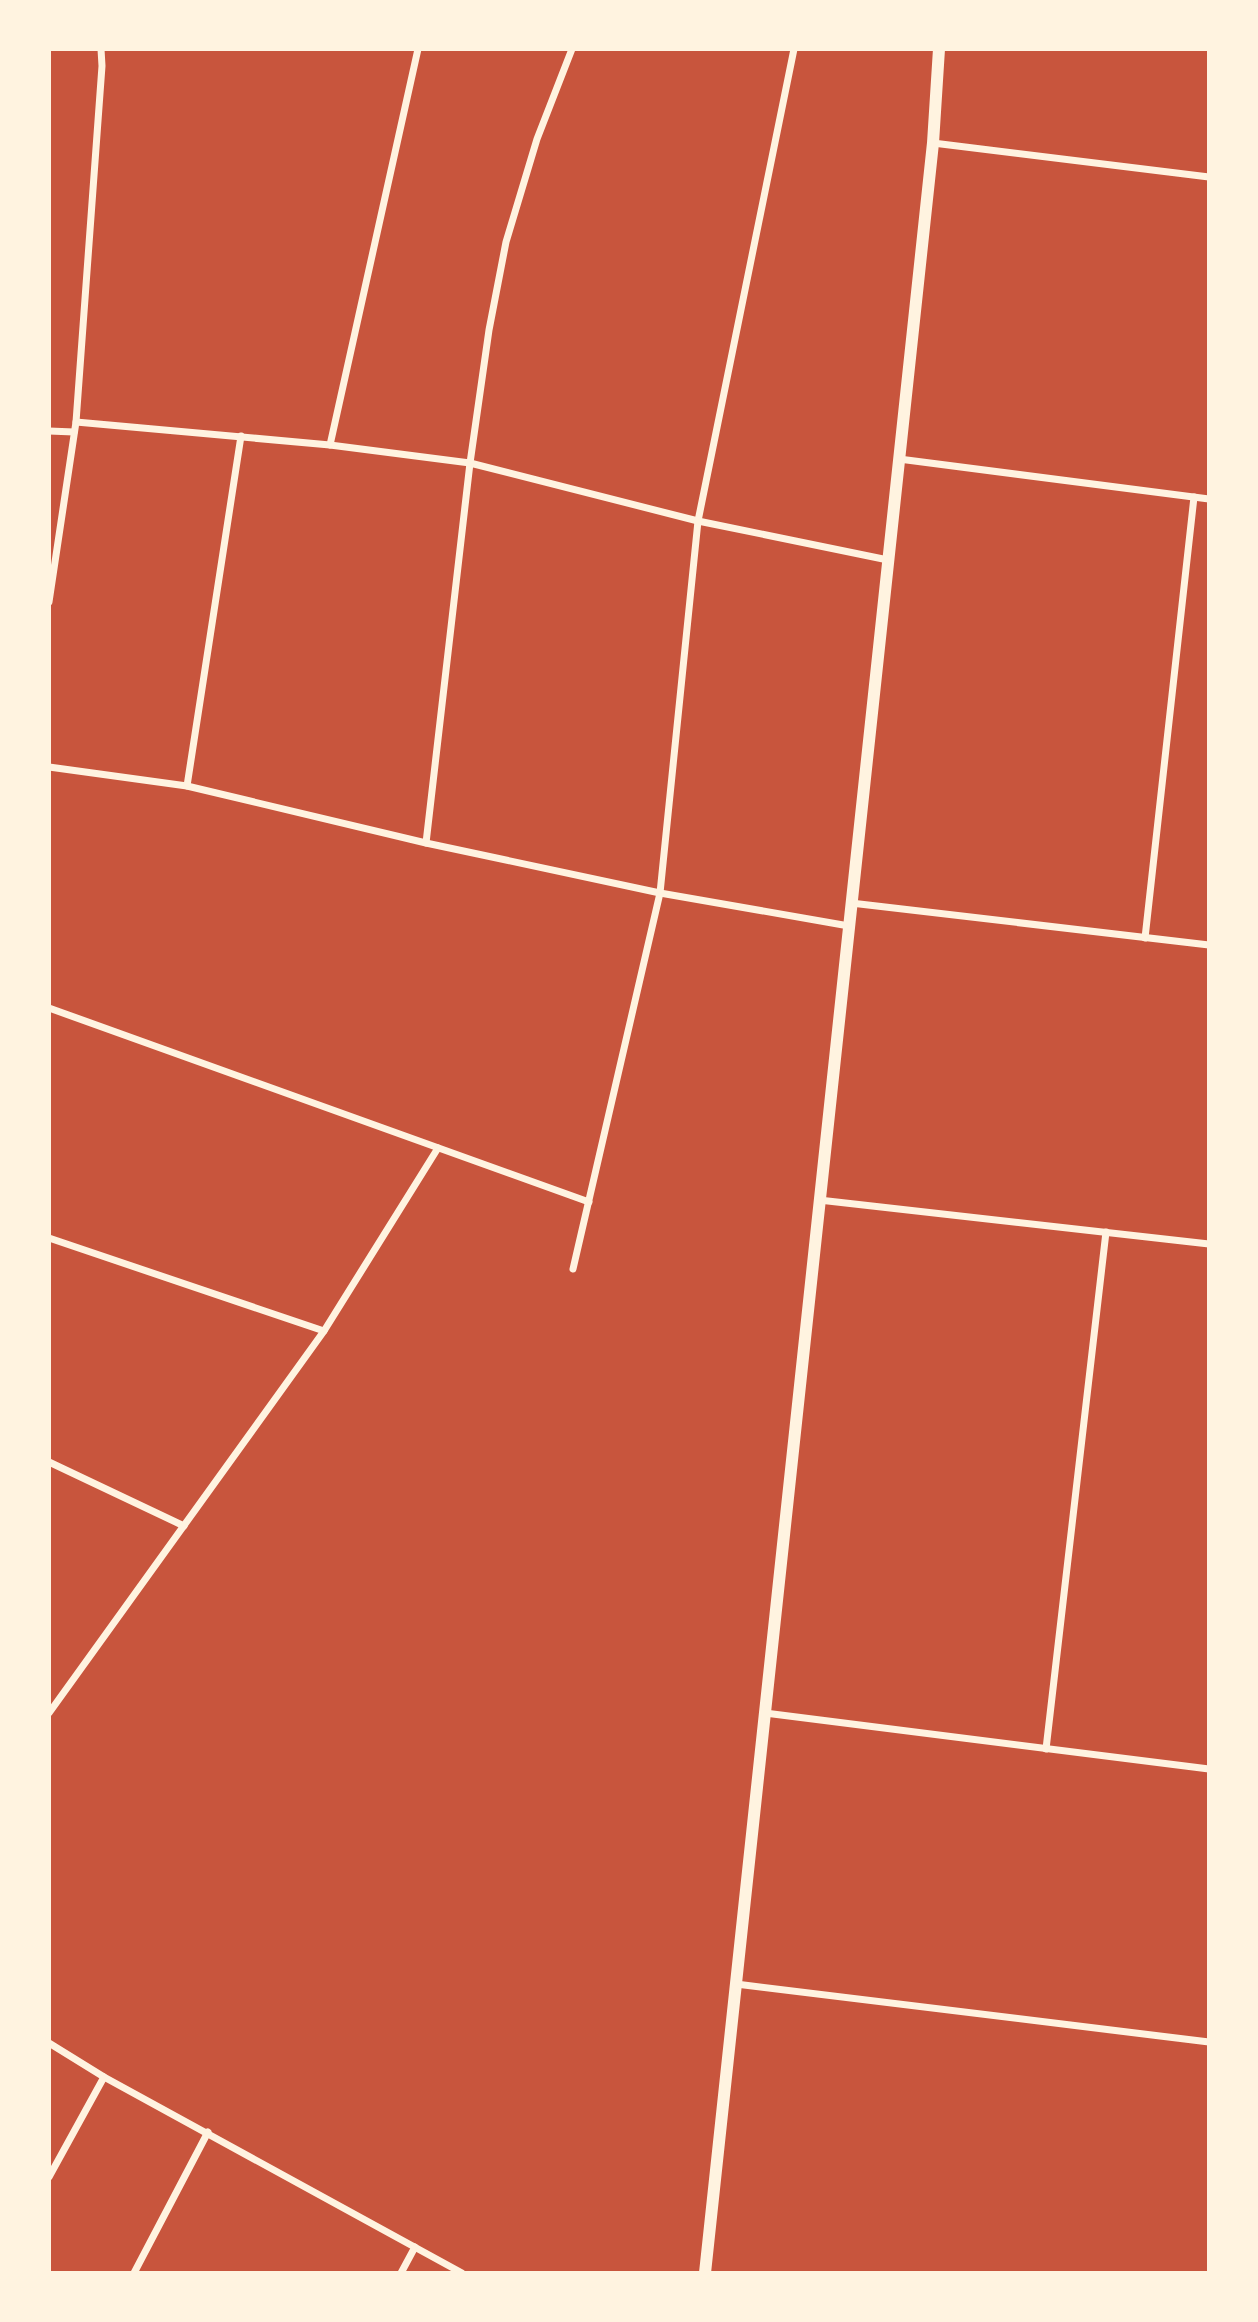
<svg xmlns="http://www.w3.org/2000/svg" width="1258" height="2322" font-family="'DM Sans',sans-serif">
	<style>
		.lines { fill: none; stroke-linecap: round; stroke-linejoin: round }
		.minor { stroke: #fff3e0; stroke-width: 7 }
		.tertiary { stroke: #fff3e0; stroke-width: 12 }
	</style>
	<rect width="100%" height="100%" fill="#c8553d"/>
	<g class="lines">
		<g class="minor">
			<polyline points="933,143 1209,177"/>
			<polyline points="76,422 330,445 470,463 698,521 888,560"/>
			<polyline points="49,431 74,432"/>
			<polyline points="330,445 418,49"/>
			<polyline points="899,459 1209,499"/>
			<polyline points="49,602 76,422 102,66 101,49"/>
			<polyline points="49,767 187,786 426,843 660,893 849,926"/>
			<polyline points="187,786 241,436"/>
			<polyline points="426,843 470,463 489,330 506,242 537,139 572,49"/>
			<polyline points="851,903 1209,945"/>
			<polyline points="1145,938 1194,497"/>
			<polyline points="49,1008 589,1202"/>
			<polyline points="819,1200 1209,1244"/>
			<polyline points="49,1238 324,1331"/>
			<polyline points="573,1269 660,893 698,521 794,49"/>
			<polyline points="49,1462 184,1526"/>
			<polyline points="49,1713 324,1331 438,1148"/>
			<polyline points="765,1713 1209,1769"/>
			<polyline points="1046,1749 1106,1232"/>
			<polyline points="736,1984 1209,2042"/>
			<polyline points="49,2043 104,2077 462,2273"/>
			<polyline points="49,2177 104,2077"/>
			<polyline points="134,2273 208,2132"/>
			<polyline points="401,2273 415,2247"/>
		</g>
		<polyline class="tertiary" points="705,2273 933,143 939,49"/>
	</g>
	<rect width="1258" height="2322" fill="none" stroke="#fff3e0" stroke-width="102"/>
</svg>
